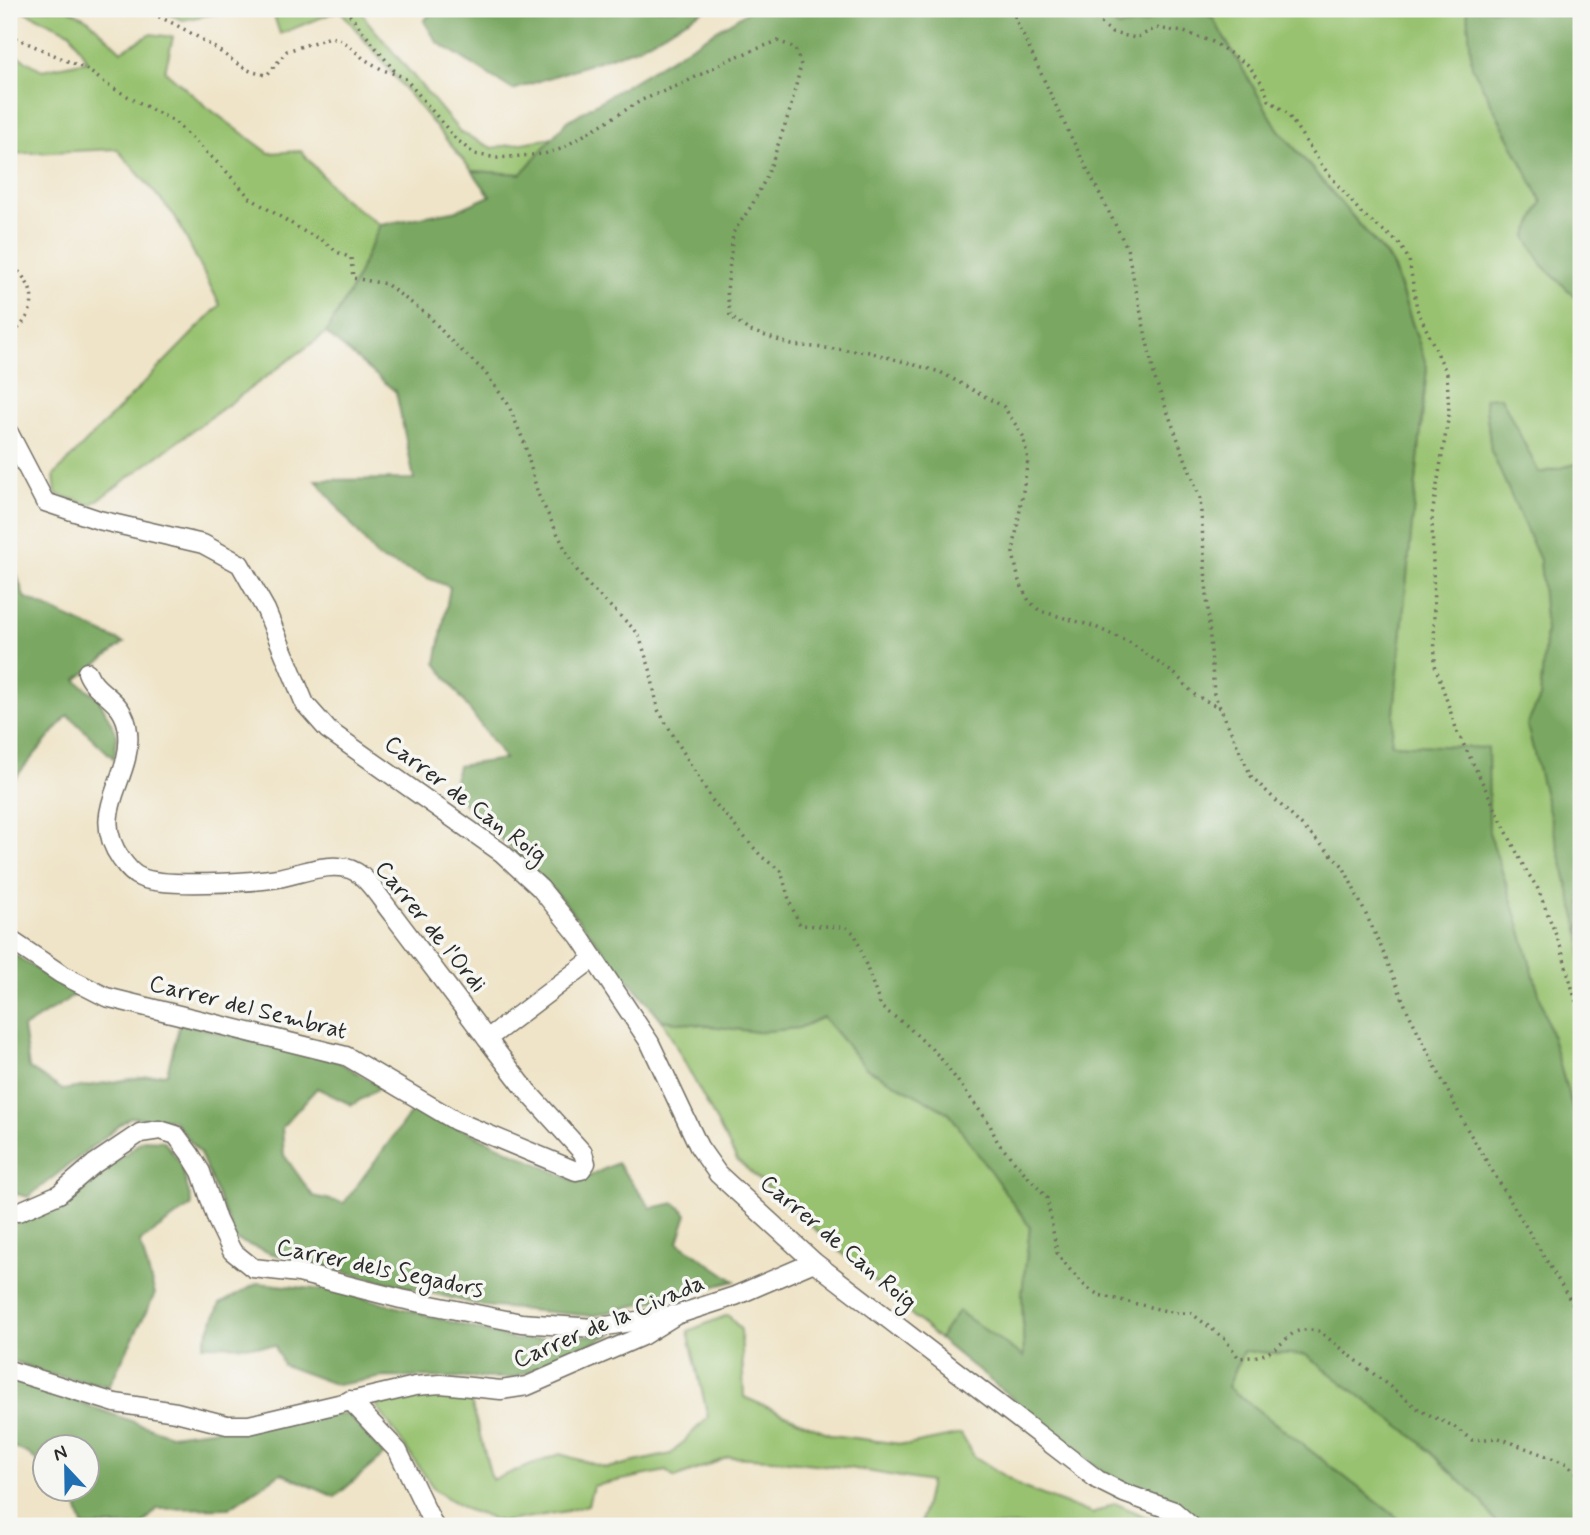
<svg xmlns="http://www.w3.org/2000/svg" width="1590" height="1535" font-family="Mynerve,sans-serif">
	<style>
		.green { fill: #98c270; stroke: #62764e; stroke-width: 2 }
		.forest { fill: #7aa862; stroke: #526a46; stroke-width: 2 }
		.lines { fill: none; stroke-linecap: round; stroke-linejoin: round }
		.minor-casing { stroke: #706c62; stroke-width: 21 }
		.path { stroke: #706c62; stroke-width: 3.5; stroke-dasharray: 2 5; stroke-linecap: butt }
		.minor { stroke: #fff; stroke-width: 18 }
		.labels { text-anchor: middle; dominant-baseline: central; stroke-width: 7; stroke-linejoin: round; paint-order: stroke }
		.street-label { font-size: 24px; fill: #2b2b2b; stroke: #f6f6f2 }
	</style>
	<rect width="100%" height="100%" fill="#f6f6f2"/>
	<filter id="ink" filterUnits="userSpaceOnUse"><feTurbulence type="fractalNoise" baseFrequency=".0143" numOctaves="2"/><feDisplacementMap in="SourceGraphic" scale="14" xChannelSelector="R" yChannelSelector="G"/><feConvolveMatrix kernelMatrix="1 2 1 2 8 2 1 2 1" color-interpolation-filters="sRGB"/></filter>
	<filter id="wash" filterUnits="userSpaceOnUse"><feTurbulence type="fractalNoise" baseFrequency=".00686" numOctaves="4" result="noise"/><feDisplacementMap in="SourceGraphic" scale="28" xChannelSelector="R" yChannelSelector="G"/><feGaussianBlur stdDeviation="1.57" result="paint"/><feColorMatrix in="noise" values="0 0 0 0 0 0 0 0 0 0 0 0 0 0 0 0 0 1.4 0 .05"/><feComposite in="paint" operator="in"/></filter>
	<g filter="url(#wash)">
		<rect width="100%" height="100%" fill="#efe4c8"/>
		<g class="green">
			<polygon points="19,9 68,9 89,20 121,51 151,34 173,37 165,71 207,107 269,153 301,151 340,196 380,225 350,292 326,333 91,505 56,494 54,475 220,305 175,216 117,149 9,154 9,51 42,70 87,61 70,32"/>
			<polygon points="155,9 237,9 183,20"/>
			<polygon points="272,9 360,9 368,22 460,132 492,148 552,138 521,174 472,171 340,10 280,34"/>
			<polygon points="1101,9 1163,9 1145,23 1117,27"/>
			<polygon points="1197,9 1467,9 1472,66 1542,202 1544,267 1581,302 1581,463 1539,473 1501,398 1485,399 1491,451 1540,559 1546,630 1540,698 1527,725 1581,937 1581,1138 1516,914 1489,832 1488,749 1391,744 1427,367 1392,262 1278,129 1212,17"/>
			<polygon points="823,1017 866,1068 949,1113 1030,1227 1022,1294 1024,1358 958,1312 939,1339 737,1160 662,1020 758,1032 799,1028"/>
			<polygon points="728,1315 741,1330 744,1397 832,1435 908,1445 961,1434 974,1456 1024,1488 1093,1514 1115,1503 1166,1526 941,1526 921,1522 930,1482 849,1468 771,1459 729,1457 675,1478 666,1471 593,1486 588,1505 567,1511 502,1522 465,1509 435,1490 376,1405 418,1396 470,1398 492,1480 560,1454 607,1468 671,1454 708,1417 688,1331"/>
			<polygon points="1243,1351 1306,1355 1419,1441 1483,1503 1498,1526 1408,1526 1228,1387"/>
		</g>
		<g class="forest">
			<polygon points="434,9 706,9 637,48 513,90 437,42 424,21"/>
			<polygon points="752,9 1101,9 1118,27 1145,23 1163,9 1197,9 1212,17 1278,129 1391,262 1427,367 1391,744 1488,748 1489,832 1516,914 1581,1138 1581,1526 1498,1526 1483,1503 1419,1441 1306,1355 1243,1351 1228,1387 1408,1526 1202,1526 1178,1503 1112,1479 939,1339 958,1311 1024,1357 1022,1294 1030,1227 949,1113 866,1068 823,1017 799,1028 758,1032 662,1020 552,888 452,792 458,766 505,759 436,663 450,587 378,558 316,480 414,479 396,392 326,333 350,292 380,225 458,210 490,196 472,171 521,174 566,122"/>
			<polygon points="1467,9 1581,9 1581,302 1544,267 1526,237 1542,202 1472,66"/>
			<polygon points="1501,397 1539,473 1581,463 1581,937 1527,725 1540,698 1546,630 1540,560 1491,451 1485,398"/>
			<polygon points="9,549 24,597 124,643 76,680 99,699 117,735 114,759 68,715 9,785"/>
			<polygon points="9,951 75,995 23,1028 29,1068 63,1090 167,1073 180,1023 337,1061 381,1087 352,1105 317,1088 282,1127 284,1155 313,1196 344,1203 415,1107 577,1182 617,1163 651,1208 675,1203 687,1214 678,1242 735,1281 593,1316 484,1306 273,1254 236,1240 200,1153 173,1120 130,1117 28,1197 12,1193 9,1165"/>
			<polygon points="143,1140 164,1141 181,1164 192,1205 140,1242 155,1294 109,1386 47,1374 9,1359 9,1213 32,1218 71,1197"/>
			<polygon points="258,1283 343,1292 516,1340 613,1334 513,1378 384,1377 337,1385 283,1365 275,1346 203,1345 220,1304"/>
			<polygon points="9,1377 170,1435 347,1413 384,1455 335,1497 281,1473 229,1508 157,1509 141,1526 83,1526 72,1490 88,1490 88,1448 46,1448 45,1468 29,1454 9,1445"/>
		</g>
	</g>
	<g filter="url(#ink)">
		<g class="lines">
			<g class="minor-casing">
				<g id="minor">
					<polyline points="9,433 45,502 99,520 203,544 240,564 266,610 305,704 328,730 502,853 540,888 579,936 650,1043 699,1147 718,1174 814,1262 1098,1480 1124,1493 1174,1511 1191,1526"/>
					<path d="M87 672C96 696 125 698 128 732 133 779 87 811 121 859 126 866 132 874 140 877 161 888 252 882 278 878 300 874 334 859 356 872 371 881 382 902 394 916 425 957 456 998 487 1039"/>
					<polyline points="9,939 61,974 106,997 346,1056 456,1121 576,1171 581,1170 586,1163 583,1153 527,1091 487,1039 594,958"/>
					<polyline points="9,1207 18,1212 59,1194 94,1164 140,1133 160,1130 176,1135 190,1154 201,1172 217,1220 232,1251 253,1268 299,1273 401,1299 521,1323 594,1328 673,1315"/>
					<polyline points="9,1370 115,1403 176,1412 227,1425 249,1425 415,1386 441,1384 501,1390 527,1386 642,1336 676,1315 735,1296 814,1262"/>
					<polyline points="350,1400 398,1451 434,1526"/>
				</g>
			</g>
			<g class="path">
				<path d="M139 9C166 18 194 34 218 50 236 62 244 72 267 75L287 51 331 37 342 40 364 59 383 70 404 77 455 138 474 154 498 158 544 154 561 149 642 100 684 83 730 59 778 41 795 48 801 65 790 110 768 174 752 205 733 233 727 291 730 316 748 330 792 345 869 352 940 372 1004 407 1023 436 1028 460 1013 553 1019 581 1029 601 1040 611 1093 626 1129 642 1176 675 1195 695 1220 708"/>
				<polyline points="345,9 397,74"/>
				<polyline points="1015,9 1015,18 1066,127 1127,248 1155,379 1200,498 1214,694 1251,776 1343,866 1379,942 1408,1012 1466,1127 1581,1318"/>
				<polyline points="1085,9 1112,33 1136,38 1156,28 1184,32 1213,42 1248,65 1262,83 1269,100 1287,113 1323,167 1362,214 1399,243 1409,260 1417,309 1447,374 1449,414 1432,515 1435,665 1457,731 1524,867 1538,889 1561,948 1581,1020"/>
				<path d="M9 35 88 70 109 86 175 122 225 170 250 198 305 232 321 239 337 252 351 258 353 278 386 284 429 316 449 339 484 371 508 404 524 442 538 494 573 565 587 584 638 633 650 669 658 710 712 800 762 857 781 871 790 903 800 925 846 927 855 934 881 1007 906 1025 939 1056 989 1123 998 1143 1047 1198 1057 1253 1071 1271 1086 1287 1099 1295 1175 1313H1191L1224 1338 1239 1358C1250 1357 1261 1357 1271 1351 1292 1338 1290 1326 1319 1331L1421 1411 1453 1426 1472 1440 1499 1438 1565 1463 1581 1476"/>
				<path d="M9 261C24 277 39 292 28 315 23 324 18 330 9 335"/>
			</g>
			<use href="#minor" class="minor"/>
		</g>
	</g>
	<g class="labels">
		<g class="street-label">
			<text transform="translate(465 800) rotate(37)">Carrer de Can Roig</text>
			<text transform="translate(430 927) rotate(51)">Carrer de l'Ordi</text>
			<text transform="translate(248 1008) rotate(14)">Carrer del Sembrat</text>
			<text transform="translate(838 1243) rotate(40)">Carrer de Can Roig</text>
			<text transform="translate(380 1269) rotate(12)">Carrer dels Segadors</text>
			<text transform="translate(609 1322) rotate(-23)">Carrer de la Civada</text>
		</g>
	</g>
	<rect width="1590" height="1535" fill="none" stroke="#f6f6f2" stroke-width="35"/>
	<g transform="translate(66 1468) rotate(338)"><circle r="33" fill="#f6f6f2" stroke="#a5a5a2" stroke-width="2"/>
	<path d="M0-5L12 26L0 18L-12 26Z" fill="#1f6fb2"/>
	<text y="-10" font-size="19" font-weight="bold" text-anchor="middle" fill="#2b2b2b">N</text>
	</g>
</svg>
